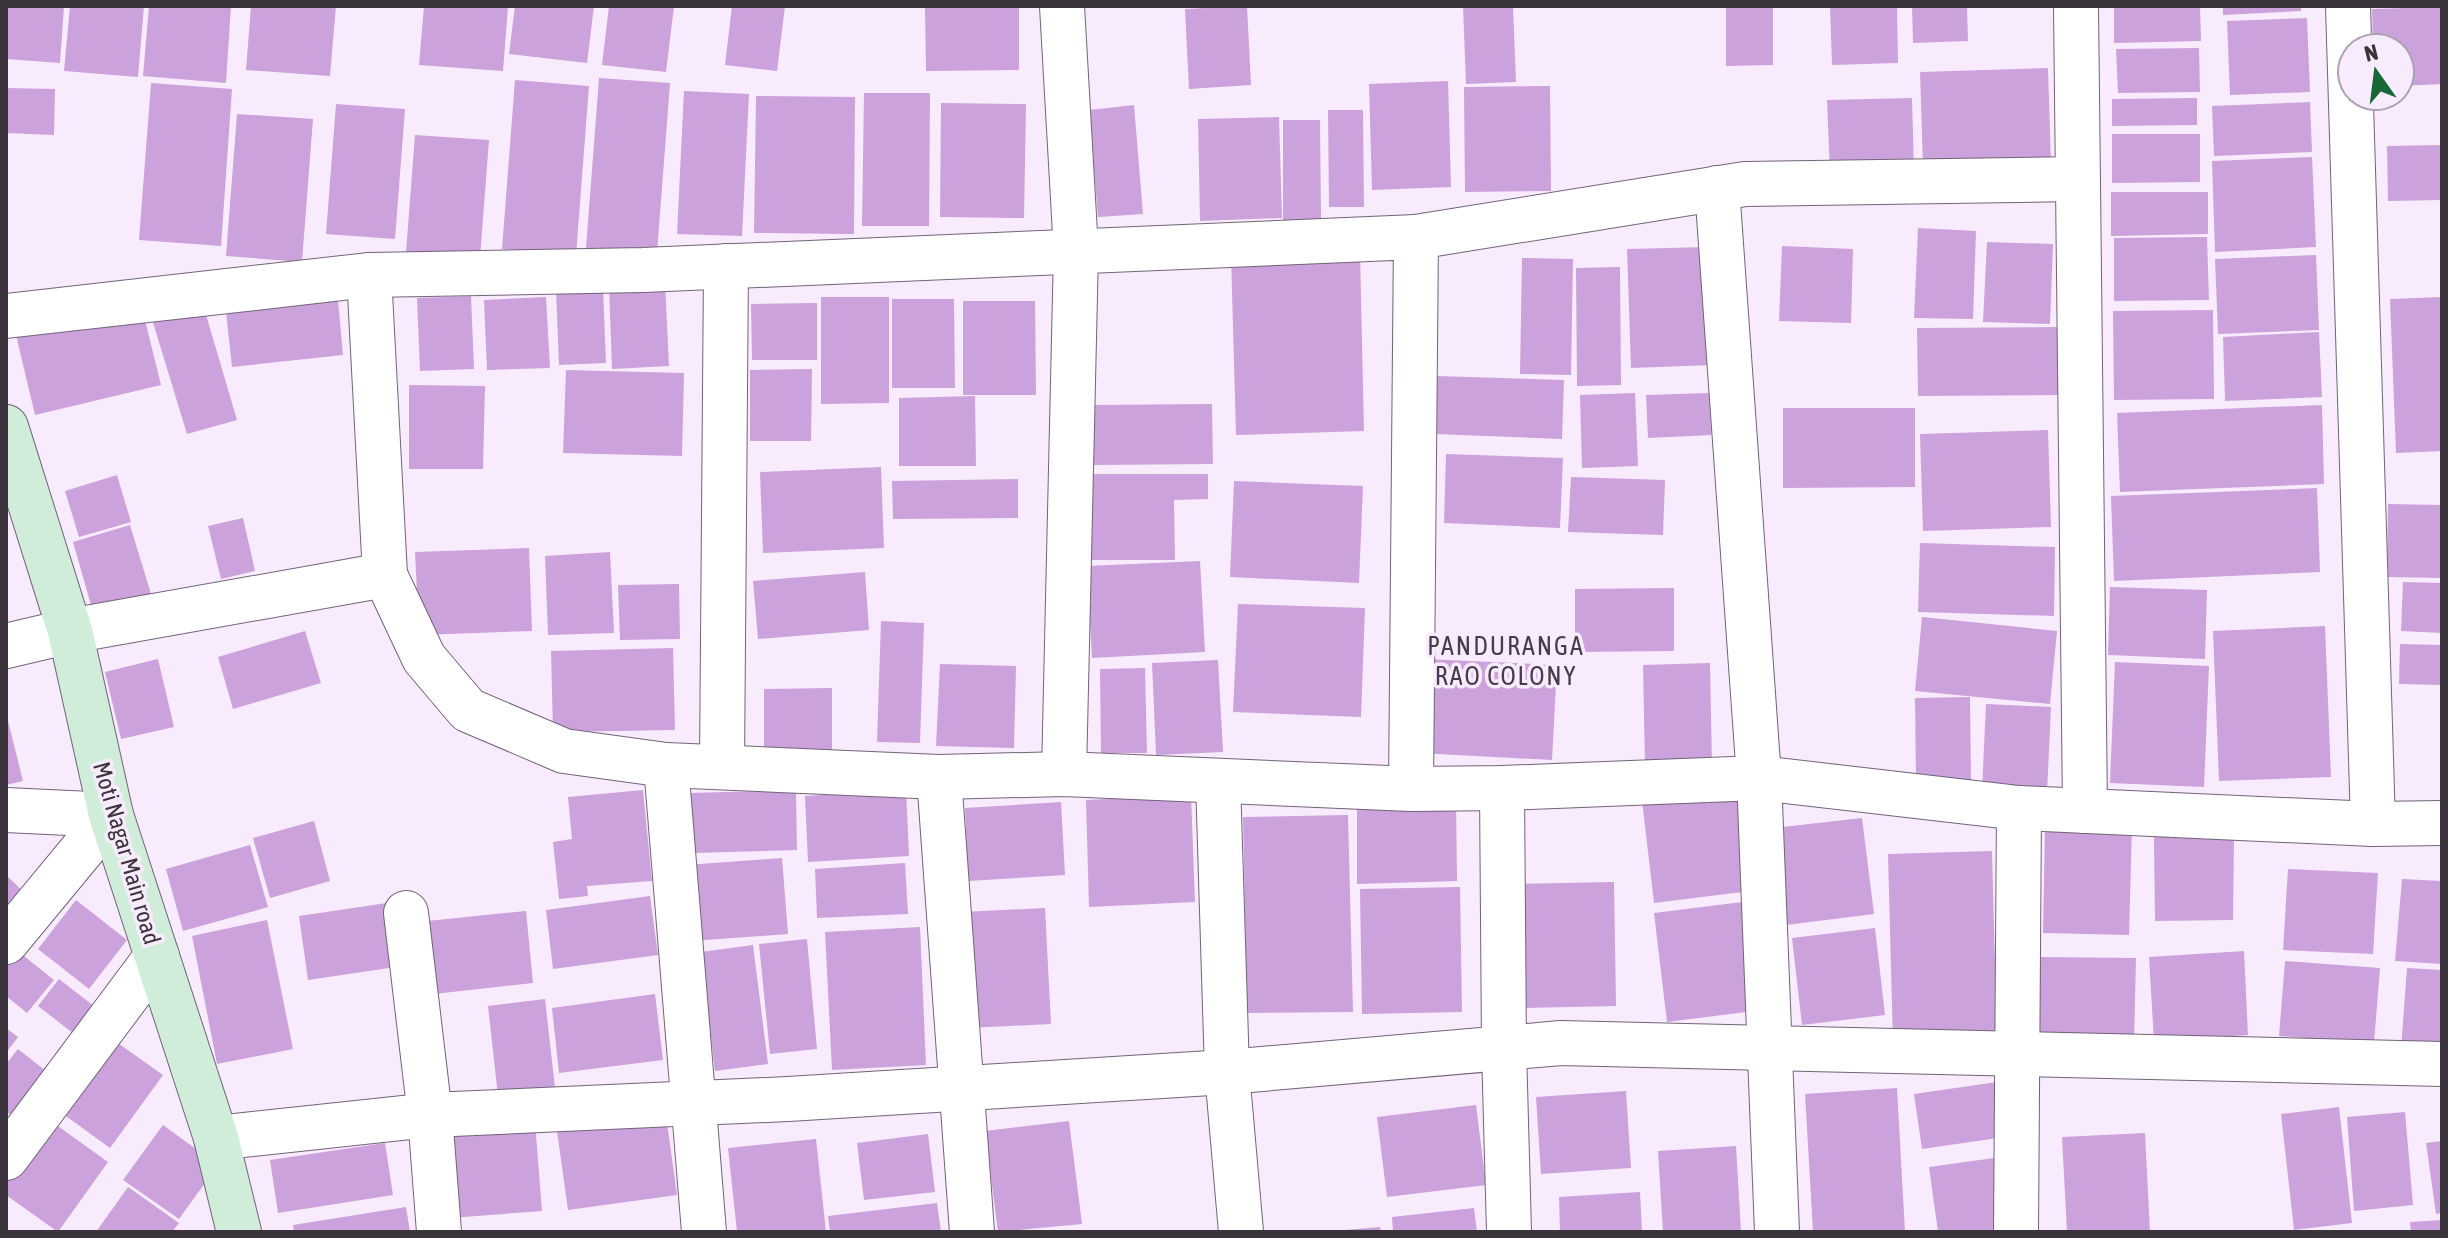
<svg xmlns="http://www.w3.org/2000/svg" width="2448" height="1238" font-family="'Asap Condensed',sans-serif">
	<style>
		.building { fill: #cba2db }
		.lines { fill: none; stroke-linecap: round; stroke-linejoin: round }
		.street-casing { stroke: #726378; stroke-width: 46 }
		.secondary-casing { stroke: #726378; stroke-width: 46 }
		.street { stroke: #fff; stroke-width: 44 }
		.secondary { stroke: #d0edd9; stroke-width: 44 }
		.labels { text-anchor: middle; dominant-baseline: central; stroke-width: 7; stroke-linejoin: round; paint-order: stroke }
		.street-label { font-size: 24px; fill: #3b343d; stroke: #f9ebfe }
		.neighbourhood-label { font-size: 26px; letter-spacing: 2px; fill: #493b4e; stroke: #f9ebfe }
	</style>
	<rect width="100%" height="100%" fill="#f9ebfe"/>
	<g class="building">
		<polygon points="6,6 64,6 60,63 6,59"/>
		<polygon points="70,6 144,6 138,77 64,71"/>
		<polygon points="149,6 231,6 226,83 143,76"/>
		<polygon points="251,6 336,6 330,76 246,70"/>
		<polygon points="424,6 508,6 503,71 419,65"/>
		<polygon points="515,6 594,6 587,63 509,54"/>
		<polygon points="609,6 674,6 666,72 602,65"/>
		<polygon points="732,6 785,6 777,71 725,65"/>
		<polygon points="925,6 1019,6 1019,70 926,71"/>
		<polygon points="1247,6 1251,85 1189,89 1185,9"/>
		<polygon points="1463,6 1513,6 1516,82 1466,84"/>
		<polygon points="1726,6 1773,6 1773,65 1726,66"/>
		<polygon points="1830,6 1897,6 1898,63 1832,65"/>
		<polygon points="1912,6 1967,6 1968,41 1913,43"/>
		<polygon points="2114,6 2200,6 2201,41 2114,43"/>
		<polygon points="2223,6 2301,6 2301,11 2223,15"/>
		<polygon points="2442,7 2442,84 2400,86 2400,48 2373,48 2372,9"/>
		<polygon points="2307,18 2310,92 2230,95 2227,21"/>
		<polygon points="2199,48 2200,92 2118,93 2116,49"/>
		<polygon points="2048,68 2051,165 1923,168 1920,72"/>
		<polygon points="599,78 670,83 657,253 586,248"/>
		<polygon points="515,80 589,86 576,255 502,249"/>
		<polygon points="1448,81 1451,187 1372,190 1369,84"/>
		<polygon points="151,83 232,89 221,246 139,240"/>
		<polygon points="1550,86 1551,191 1465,192 1464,87"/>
		<polygon points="6,88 55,89 54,135 6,133"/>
		<polygon points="684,91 749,94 742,236 677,234"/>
		<polygon points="864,93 930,93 929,226 862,226"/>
		<polygon points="756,96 855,97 854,234 754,233"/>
		<polygon points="1912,98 1914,172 1830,174 1827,100"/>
		<polygon points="2197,98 2197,125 2112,126 2112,99"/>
		<polygon points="2310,102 2312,152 2214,156 2212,106"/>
		<polygon points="941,103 1026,104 1024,218 940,217"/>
		<polygon points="336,104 405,109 395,239 326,234"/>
		<polygon points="1134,105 1143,214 1098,217 1089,110"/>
		<polygon points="1328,110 1363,110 1364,207 1329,207"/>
		<polygon points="237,114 313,119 302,262 226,256"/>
		<polygon points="1279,117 1282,218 1200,221 1198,119"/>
		<polygon points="1283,120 1320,120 1321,220 1283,221"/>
		<polygon points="2112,134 2200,134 2200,182 2112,183"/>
		<polygon points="415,135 489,140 480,258 406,252"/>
		<polygon points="2442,145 2442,200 2388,201 2387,146"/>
		<polygon points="2312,157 2316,247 2215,252 2212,161"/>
		<polygon points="2111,192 2208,192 2208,234 2111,236"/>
		<polygon points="1918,228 1976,231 1973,319 1914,318"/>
		<polygon points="2207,237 2209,300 2114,301 2114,238"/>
		<polygon points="1987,242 2053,244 2050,324 1983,322"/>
		<polygon points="1782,246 1853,249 1851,323 1779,321"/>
		<polygon points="1708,247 1713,365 1631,368 1627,249"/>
		<polygon points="1360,252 1364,431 1236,435 1231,255"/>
		<polygon points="2316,255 2319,330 2218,334 2215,259"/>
		<polygon points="1522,258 1573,259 1571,375 1520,374"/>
		<polygon points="1620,267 1621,385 1577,386 1576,268"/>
		<polygon points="665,283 669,366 612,369 609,286"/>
		<polygon points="603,288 606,363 559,365 556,290"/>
		<polygon points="471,296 474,369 420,371 417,298"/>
		<polygon points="546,297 550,368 487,370 484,300"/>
		<polygon points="821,297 889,297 889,403 821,404"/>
		<polygon points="2442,297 2442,451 2396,453 2390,299"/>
		<polygon points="892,299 954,299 955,388 892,388"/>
		<polygon points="140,300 161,385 35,415 15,331"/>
		<polygon points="338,300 343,355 232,367 226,312"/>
		<polygon points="202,301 237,420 187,434 151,316"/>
		<polygon points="963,301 1035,301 1036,395 963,395"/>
		<polygon points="817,303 817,360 752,360 751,304"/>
		<polygon points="2213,310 2214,399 2114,400 2113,311"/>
		<polygon points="2059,327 2059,395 1918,396 1917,328"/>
		<polygon points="2319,332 2322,397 2225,401 2223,337"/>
		<polygon points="812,369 811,441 750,441 750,370"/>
		<polygon points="566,370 684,373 682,456 563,453"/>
		<polygon points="1436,376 1564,380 1562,439 1434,434"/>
		<polygon points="409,385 485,386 483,469 409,469"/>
		<polygon points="1635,393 1638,466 1582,468 1580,395"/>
		<polygon points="1710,393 1711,435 1648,438 1646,395"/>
		<polygon points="975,396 976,466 899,466 899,398"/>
		<polygon points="1212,404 1213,464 1092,465 1092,405"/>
		<polygon points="2322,405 2324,484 2120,492 2117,413"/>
		<polygon points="1783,408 1915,408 1915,487 1783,488"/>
		<polygon points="2048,430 2051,527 1923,531 1920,434"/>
		<polygon points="1446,454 1563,458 1560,528 1444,523"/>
		<polygon points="881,467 884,548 763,553 760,472"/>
		<polygon points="1091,474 1208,474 1208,499 1174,500 1175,560 1092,560"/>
		<polygon points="117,475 131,522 79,537 65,491"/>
		<polygon points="1571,477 1665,480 1663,535 1568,532"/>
		<polygon points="1018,479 1018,518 893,519 892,481"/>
		<polygon points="1234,481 1363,486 1359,583 1230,577"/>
		<polygon points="2317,488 2320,572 2114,581 2111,496"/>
		<polygon points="2388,504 2442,505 2442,578 2387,577"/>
		<polygon points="243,518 255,571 221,579 208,526"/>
		<polygon points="130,525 151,594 93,612 73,542"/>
		<polygon points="1920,543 2055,547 2054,616 1918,612"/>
		<polygon points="529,548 532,631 419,635 415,552"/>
		<polygon points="610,552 614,633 548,635 545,556"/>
		<polygon points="1200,561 1205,652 1092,658 1087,566"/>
		<polygon points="865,572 869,630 758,639 753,581"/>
		<polygon points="2403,582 2442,583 2442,633 2401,631"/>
		<polygon points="679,584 680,639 620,640 618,585"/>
		<polygon points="2110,587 2207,590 2205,659 2108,655"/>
		<polygon points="1674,588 1674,651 1575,652 1575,589"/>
		<polygon points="1238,604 1365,608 1361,717 1233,712"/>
		<polygon points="1922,617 2057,631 2050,704 1915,691"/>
		<polygon points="881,621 924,623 920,743 877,742"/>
		<polygon points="2325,626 2331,777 2219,781 2213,631"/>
		<polygon points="305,631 321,683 233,709 218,657"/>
		<polygon points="2400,644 2442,645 2442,685 2399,684"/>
		<polygon points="673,648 675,730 553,732 551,651"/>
		<polygon points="158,659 174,727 121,739 105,672"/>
		<polygon points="1424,659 1557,665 1552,760 1419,753"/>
		<polygon points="1218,660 1223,752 1156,755 1152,663"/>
		<polygon points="2115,662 2209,666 2204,787 2110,783"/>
		<polygon points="1710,663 1712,766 1645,767 1643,665"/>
		<polygon points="940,664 1016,666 1014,748 936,746"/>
		<polygon points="1145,668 1147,753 1101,753 1100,669"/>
		<polygon points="832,688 832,752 764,753 764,689"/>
		<polygon points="1970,697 1971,783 1916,784 1915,698"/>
		<polygon points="1986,704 2051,707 2047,793 1982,790"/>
		<polygon points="6,713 23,781 6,785"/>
		<polygon points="1738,789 1750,891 1654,903 1642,800"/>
		<polygon points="643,790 652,881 587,886 588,896 559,899 553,842 572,839 568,797"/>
		<polygon points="796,790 797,850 693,853 690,793"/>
		<polygon points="906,790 909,856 808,862 805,796"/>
		<polygon points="1191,795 1195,902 1089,907 1086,800"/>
		<polygon points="1456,800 1457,881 1357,884 1357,802"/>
		<polygon points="1061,802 1065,875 968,881 965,808"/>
		<polygon points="1348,815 1353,1012 1247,1013 1243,817"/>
		<polygon points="1862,818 1874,914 1786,925 1774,828"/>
		<polygon points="314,821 330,881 270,898 253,838"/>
		<polygon points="2045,826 2132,827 2129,935 2043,933"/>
		<polygon points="2234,836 2233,920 2155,921 2154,837"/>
		<polygon points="250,845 268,907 183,931 166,869"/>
		<polygon points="1992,851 1997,1041 1893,1044 1888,854"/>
		<polygon points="782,858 788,934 691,941 686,865"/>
		<polygon points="905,863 908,914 817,918 815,869"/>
		<polygon points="2288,869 2378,873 2373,954 2283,950"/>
		<polygon points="6,875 33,901 6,930"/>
		<polygon points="2402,879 2442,881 2442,964 2395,961"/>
		<polygon points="1614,882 1616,1006 1518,1008 1516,884"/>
		<polygon points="1460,887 1462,1012 1362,1014 1360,889"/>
		<polygon points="650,896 658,955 553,969 546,910"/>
		<polygon points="76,900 127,940 89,989 38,949"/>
		<polygon points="1750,901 1762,1010 1667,1022 1654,913"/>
		<polygon points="387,903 396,967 308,980 299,916"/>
		<polygon points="1045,908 1051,1024 968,1028 962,912"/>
		<polygon points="526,911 533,983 434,994 427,921"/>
		<polygon points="267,920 293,1049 217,1064 192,936"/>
		<polygon points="920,927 926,1065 832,1070 825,932"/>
		<polygon points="1875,928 1885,1015 1802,1025 1792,938"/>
		<polygon points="807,939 817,1049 770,1054 759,944"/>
		<polygon points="9,944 54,980 27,1013 6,996 6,948"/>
		<polygon points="753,945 768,1064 715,1071 701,952"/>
		<polygon points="2244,951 2248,1035 2154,1041 2149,957"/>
		<polygon points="2040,957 2136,958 2134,1045 2038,1043"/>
		<polygon points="2285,961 2380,968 2374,1043 2279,1036"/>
		<polygon points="2407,968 2442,970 2442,1052 2401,1049"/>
		<polygon points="59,979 99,1010 78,1037 38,1006"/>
		<polygon points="655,994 663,1060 559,1073 552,1008"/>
		<polygon points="545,999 555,1088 498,1096 488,1006"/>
		<polygon points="6,1028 18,1037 6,1053"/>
		<polygon points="115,1041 163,1075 110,1148 63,1114"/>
		<polygon points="18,1049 51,1075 17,1120 6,1111 6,1064"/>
		<polygon points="1997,1082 2005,1137 1922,1149 1914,1094"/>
		<polygon points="1897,1088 1905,1232 1813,1232 1805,1094"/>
		<polygon points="1626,1091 1631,1168 1541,1174 1536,1097"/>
		<polygon points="1476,1105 1486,1185 1387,1197 1377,1117"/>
		<polygon points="2339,1107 2352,1223 2294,1230 2281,1114"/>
		<polygon points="665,1108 677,1195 568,1210 556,1124"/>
		<polygon points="2405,1112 2413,1205 2354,1211 2347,1117"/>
		<polygon points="48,1119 108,1162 58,1232 6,1195 6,1177"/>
		<polygon points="1069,1121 1082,1224 998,1232 985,1131"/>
		<polygon points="535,1122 542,1211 450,1218 443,1129"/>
		<polygon points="163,1125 218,1165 179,1219 123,1180"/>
		<polygon points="2145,1133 2150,1232 2067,1232 2062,1137"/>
		<polygon points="928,1134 935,1192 864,1200 857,1143"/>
		<polygon points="816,1139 826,1232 737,1232 728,1148"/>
		<polygon points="2442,1141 2442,1213 2436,1214 2426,1143"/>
		<polygon points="385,1143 393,1195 278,1213 270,1160"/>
		<polygon points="1736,1146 1741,1232 1663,1232 1658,1151"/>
		<polygon points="1994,1158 2004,1232 1938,1232 1929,1167"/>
		<polygon points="128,1187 179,1223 172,1232 96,1232"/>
		<polygon points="1640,1192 1642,1232 1560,1232 1559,1197"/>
		<polygon points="937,1203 941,1232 830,1232 828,1216"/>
		<polygon points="406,1207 410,1232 294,1232 293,1225"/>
		<polygon points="1474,1208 1477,1232 1393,1232 1392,1217"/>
		<polygon points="2442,1220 2442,1232 2411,1232 2410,1222"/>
		<polygon points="1380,1227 1381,1232 1344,1232 1344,1230"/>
	</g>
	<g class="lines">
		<g class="street-casing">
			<g id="street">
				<polyline points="1062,6 1076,251 1064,774"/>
				<polyline points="2076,6 2085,811"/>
				<polyline points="2348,6 2373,824"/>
				<polyline points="1717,188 1759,778 1777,1232"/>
				<polyline points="1416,237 1745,184 2078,179"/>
				<polyline points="369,275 385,575"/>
				<polyline points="6,316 369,275 643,270 1416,237 1411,789"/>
				<polyline points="6,646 70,631 385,575 424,658 468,710 564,751 666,765 939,777 1064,774 1411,789 1502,788 1759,778 2019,808 2373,824 2442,823"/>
				<polyline points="666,765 704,1232"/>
				<polyline points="722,766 726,266"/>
				<polyline points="939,777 972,1232"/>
				<polyline points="1218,781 1227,1072 1241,1232"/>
				<polyline points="1502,788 1504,1048 1509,1232"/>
				<polyline points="6,810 111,815"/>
				<polyline points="406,913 430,1115 439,1232"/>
				<polyline points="6,942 111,815"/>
				<polyline points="216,1138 430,1115 788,1099 1227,1072 1561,1043 2442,1064"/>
				<polyline points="6,1158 157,956"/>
				<polyline points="2016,1232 2019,808"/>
			</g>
		</g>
		<g class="secondary-casing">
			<polyline id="secondary" points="6,427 70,631 111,815 216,1138 239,1232"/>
		</g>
		<use href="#street" class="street"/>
		<use href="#secondary" class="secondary"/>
	</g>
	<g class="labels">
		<g class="street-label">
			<text transform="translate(127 853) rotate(74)">Moti Nagar Main road</text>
		</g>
		<g class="neighbourhood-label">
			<text x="1506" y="646">PANDURANGA<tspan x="1506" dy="30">RAO COLONY</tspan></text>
		</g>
	</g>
	<rect width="2448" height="1238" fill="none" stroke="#3b343d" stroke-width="16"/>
	<g transform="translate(2376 72) rotate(346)"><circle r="38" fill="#f9ebfe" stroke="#ada2b1" stroke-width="2"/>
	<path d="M0-6L14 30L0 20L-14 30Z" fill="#176737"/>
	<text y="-12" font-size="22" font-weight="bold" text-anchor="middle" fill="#3b343d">N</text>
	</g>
</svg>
